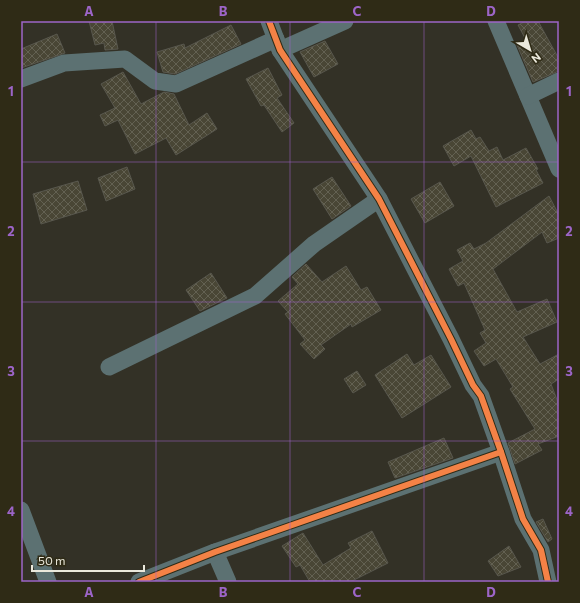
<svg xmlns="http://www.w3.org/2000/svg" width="580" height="603" font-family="Commissioner,sans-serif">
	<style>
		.building { fill: url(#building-cross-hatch); stroke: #58574d }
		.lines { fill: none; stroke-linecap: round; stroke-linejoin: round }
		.minor { stroke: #5c7172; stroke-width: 17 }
		.cycleway-casing { stroke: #2f2b16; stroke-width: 8 }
		.cycleway { stroke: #f48246; stroke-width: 6 }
		.grid { fill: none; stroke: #9d65c8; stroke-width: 1; stroke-opacity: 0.55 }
		.neatline { fill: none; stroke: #9d65c8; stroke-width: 1.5 }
		.grid-label { font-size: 13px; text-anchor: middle; font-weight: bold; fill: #9d65c8 }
	</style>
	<defs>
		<pattern id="building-cross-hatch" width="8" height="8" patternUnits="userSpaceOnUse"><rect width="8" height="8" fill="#494635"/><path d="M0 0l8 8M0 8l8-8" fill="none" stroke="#636152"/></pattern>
	</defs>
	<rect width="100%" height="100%" fill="#333126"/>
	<g class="building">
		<polygon points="89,21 112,21 118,49 105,50 104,43 95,45"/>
		<polygon points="526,21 538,21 559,59 559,71 533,82 517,45 526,40 518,25"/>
		<polygon points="231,25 241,44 175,74 163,72 157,52 184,44 185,48"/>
		<polygon points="57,34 65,53 21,68 21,49"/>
		<polygon points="325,41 338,64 314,77 300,52"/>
		<polygon points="268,68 282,95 277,98 294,123 282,132 264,105 261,106 246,79"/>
		<polygon points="123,72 141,104 164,92 174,94 189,125 207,113 217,129 176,155 166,138 135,154 118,120 105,126 100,115 115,108 101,84"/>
		<polygon points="471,130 476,139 480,137 489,151 497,147 503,160 526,148 538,169 536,170 543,183 496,207 471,156 454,166 443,146"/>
		<polygon points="127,167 135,189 106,201 98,178"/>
		<polygon points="332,177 351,206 332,219 313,189"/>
		<polygon points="78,181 87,210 41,224 33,194"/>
		<polygon points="440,182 454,206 425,223 411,199"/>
		<polygon points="549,196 559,215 559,238 547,243 542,232 493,269 517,312 547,299 557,322 523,337 540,364 559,354 559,379 551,384 559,405 559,436 538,444 542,450 515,464 508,443 535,429 510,389 513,387 496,359 484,366 474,351 486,343 480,333 485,330 464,283 458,286 449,269 463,261 457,250 470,243 474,249 486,243"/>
		<polygon points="306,264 322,282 346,266 361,290 367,287 381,310 352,327 351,324 321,345 325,349 314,359 300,344 305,340 285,314 288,312 278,301 298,284 292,277"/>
		<polygon points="211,273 227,298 200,311 186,290"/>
		<polygon points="407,354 414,365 431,355 451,387 402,418 375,375"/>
		<polygon points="357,371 366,385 353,393 344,379"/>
		<polygon points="444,438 453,458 395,478 388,462"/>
		<polygon points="543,519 552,539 548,542 536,522"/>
		<polygon points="372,531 388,563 350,582 310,582 300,565 296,567 282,546 303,533 323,565 351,548 348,543"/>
		<polygon points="509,546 521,567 498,576 488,561"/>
	</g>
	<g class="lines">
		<g class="minor">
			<polyline points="269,21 280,50 379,199 451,339 473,385 481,396 501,452 523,519 541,550 548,582"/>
			<polyline points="496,21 559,169"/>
			<polyline points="280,50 345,21"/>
			<polyline points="21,79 64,63 125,59 155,81 176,84 276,39"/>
			<polyline points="528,96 559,81"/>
			<polyline points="109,367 255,296 314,244 379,199"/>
			<polyline points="21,510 48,582"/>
			<polyline points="215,552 228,582"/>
			<polyline points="139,582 215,552 501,452"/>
		</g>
		<g class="cycleway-casing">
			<g id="cycleway">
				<polyline points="269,21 280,50 379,199 451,339 473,385 481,396 501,452 523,519 541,550 548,582"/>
				<polyline points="139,582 215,552 501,452"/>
			</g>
		</g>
		<use href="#cycleway" class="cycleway"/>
	</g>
	<path class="grid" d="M156 21V582M290 21V582M424 21V582M21 162H559M21 302H559M21 441H559"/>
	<rect width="580" height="603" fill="none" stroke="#2f2b16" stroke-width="44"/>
	<g transform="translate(530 50) rotate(142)" stroke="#2f2b16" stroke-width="3" paint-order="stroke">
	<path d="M0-3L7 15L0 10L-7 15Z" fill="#ebe9dc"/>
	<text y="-6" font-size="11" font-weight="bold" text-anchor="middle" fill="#ebe9dc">N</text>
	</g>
	<path d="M32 565v6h112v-6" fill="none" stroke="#ebe9dc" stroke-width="2"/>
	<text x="38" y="565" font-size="12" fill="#ebe9dc" stroke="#2f2b16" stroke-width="3" paint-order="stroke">50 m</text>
	<rect x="22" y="22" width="536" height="559" class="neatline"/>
	<g class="grid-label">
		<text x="89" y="16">A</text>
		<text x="223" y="16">B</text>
		<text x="357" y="16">C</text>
		<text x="491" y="16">D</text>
		<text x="11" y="96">1</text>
		<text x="569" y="96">1</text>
		<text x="11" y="236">2</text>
		<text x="569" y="236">2</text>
		<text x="11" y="376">3</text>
		<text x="569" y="376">3</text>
		<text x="11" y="516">4</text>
		<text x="569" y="516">4</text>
		<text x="89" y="597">A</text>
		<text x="223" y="597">B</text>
		<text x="357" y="597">C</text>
		<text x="491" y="597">D</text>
	</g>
</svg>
